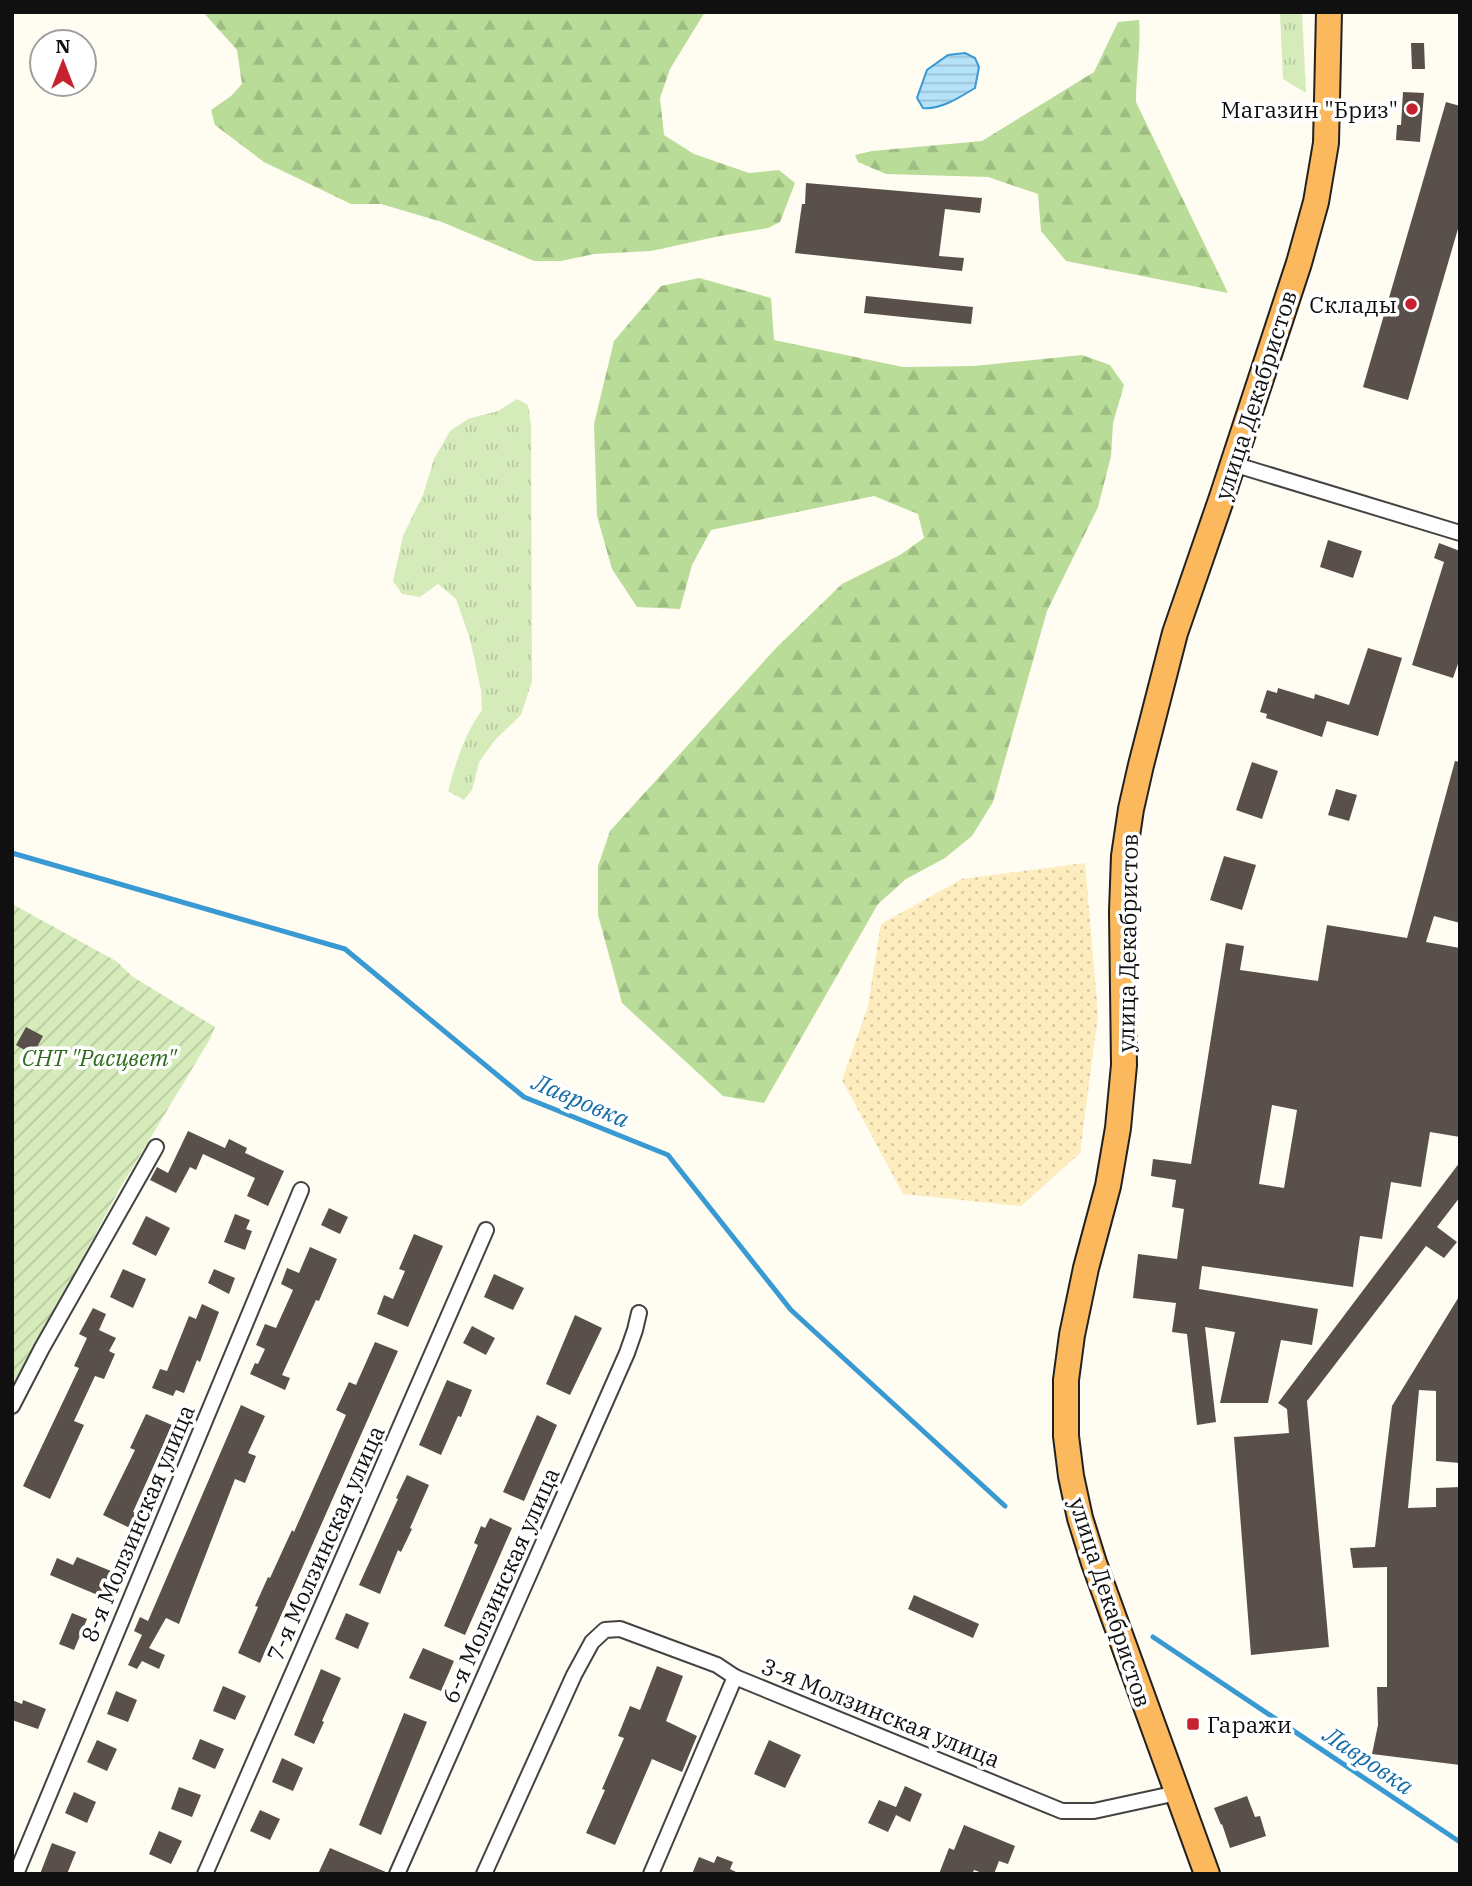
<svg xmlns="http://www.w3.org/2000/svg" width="1472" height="1886" font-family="'IBM Plex Serif',serif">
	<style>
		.grass { fill: url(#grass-tufts) }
		.forest { fill: url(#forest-firs) }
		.sand { fill: url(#sand-dots) }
		.garden { fill: url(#garden-furrows) }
		.water { fill: url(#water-rules); stroke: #399ad3; stroke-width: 2 }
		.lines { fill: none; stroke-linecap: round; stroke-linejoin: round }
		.stream { stroke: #399ad3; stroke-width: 5 }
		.building { fill: #59504b; fill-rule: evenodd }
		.minor-casing { stroke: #434343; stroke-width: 18 }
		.trunk-casing { stroke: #212121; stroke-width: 28 }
		.minor { stroke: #fff; stroke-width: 14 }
		.trunk { stroke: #fbb85d; stroke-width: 24 }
		.poi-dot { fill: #c6212e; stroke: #fff; stroke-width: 2.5 }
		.labels { text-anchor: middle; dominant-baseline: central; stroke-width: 7; stroke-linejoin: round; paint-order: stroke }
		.poi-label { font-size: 23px; fill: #101010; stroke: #fff; text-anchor: end }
		.street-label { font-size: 23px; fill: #101010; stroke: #fff }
		.park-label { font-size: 23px; font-style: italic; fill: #2f6b1c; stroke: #fff }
		.water-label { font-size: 24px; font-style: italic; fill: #136ba8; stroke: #fff }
	</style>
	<defs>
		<pattern id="grass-tufts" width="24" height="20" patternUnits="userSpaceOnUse" patternTransform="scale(1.75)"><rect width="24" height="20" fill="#d5ecba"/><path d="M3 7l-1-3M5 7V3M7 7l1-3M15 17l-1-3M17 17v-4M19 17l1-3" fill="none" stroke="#b6c99f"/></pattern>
		<pattern id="forest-firs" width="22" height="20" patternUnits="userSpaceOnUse" patternTransform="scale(1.75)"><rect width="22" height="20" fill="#b9dd98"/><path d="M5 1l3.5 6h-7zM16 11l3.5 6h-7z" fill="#9ebd82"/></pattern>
		<pattern id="sand-dots" width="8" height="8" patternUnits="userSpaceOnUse" patternTransform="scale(1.75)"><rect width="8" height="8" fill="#fdecbd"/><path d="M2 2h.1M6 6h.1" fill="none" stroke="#d8c9a1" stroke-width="1.8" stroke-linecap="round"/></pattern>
		<pattern id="garden-furrows" width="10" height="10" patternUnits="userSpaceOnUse" patternTransform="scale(1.75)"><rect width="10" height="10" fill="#d5ecba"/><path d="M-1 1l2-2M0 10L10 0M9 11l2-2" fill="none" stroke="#b6c99f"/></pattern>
		<pattern id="water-rules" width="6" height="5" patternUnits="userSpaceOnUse" patternTransform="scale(1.75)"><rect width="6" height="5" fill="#b5e1f9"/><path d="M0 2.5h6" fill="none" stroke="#9bc0d4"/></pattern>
	</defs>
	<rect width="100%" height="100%" fill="#fffcf2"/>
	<g class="grass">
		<polygon points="1280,12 1302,12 1306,93 1283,79"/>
		<path d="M517 399 528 405 531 425 532 681 521 715 495 740 479 762 472 790 464 800 448 791C456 762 464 735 482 710L481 690 470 639 456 599 438 584 420 597 402 594 393 581 403 536 423 495 434 459 450 431 468 419 498 411Z"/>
	</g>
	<g class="forest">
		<polygon points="203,12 705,12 670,69 660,98 664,135 694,154 749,173 779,170 795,183 780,222 768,228 720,236 651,251 594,254 561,261 534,261 442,222 381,204 351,204 264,162 215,125 211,110 231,96 242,84 237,50"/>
		<path d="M1139 20C1141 47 1136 74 1136 102L1228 293 1066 261 1041 231 1038 194 988 177 886 174 858 162 855 155 872 151 982 141 1094 72 1118 22Z"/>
		<polygon points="699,278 771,298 774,340 903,367 974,366 1082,355 1110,365 1124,385 1113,423 1111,456 1098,507 1047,611 993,802 972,836 945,858 906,879 878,904 764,1103 723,1096 622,1003 598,915 598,866 610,831 776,648 842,584 900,555 924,538 918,514 874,496 711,530 692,565 680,609 637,607 612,569 597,516 594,424 614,341 661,286"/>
	</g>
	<polygon class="sand" points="1085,863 1098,1015 1080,1153 1021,1206 903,1194 842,1080 868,1006 881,924 962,879"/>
	<polygon class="garden" points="12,904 116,961 133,977 215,1027 210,1039 119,1190 12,1390"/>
	<path class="water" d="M965 53 975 58 979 67 975 88C960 97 941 110 923 108L917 98 927 70 948 55Z"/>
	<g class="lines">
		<g class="stream">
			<polyline points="12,853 345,949 524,1097 668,1155 791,1310 1005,1506"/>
			<polyline points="1153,1637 1460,1842"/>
		</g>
	</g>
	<g class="building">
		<polygon points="1411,43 1424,43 1425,69 1412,69"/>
		<polygon points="1403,92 1424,93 1420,142 1396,140 1397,125 1401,125"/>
		<polygon points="1446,102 1460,106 1460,222 1408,400 1363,387"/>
		<polygon points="806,183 982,198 980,213 945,209 939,256 964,258 962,271 795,253 802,204 805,204"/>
		<polygon points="866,296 973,307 971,324 864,313"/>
		<polygon points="1328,540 1362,551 1353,578 1320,567"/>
		<polygon points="1439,543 1460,551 1460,658 1453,678 1412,665 1444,562 1434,558"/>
		<polygon points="1368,648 1402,658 1378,736 1327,721 1322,737 1266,718 1267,714 1260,712 1267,690 1277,693 1278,688 1314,699 1315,694 1349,705"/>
		<path d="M1455 761 1460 762V923L1434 916 1426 942 1460 948V1137L1430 1132 1421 1187 1391 1182 1382 1239 1360 1236 1353 1287 1202 1266 1199 1289 1318 1309 1312 1345 1281 1340 1268 1403H1220L1235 1332 1205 1327 1216 1422 1197 1425 1187 1334 1172 1332 1176 1303 1133 1298 1138 1254 1177 1259 1184 1209 1172 1207 1176 1180 1151 1176 1153 1159 1191 1164 1226 943 1244 946 1240 970 1318 981 1327 925 1407 938ZM1272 1105 1297 1110 1284 1188 1259 1184Z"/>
		<polygon points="1252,762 1278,771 1262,819 1236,810"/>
		<polygon points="1336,789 1357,795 1349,821 1328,815"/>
		<polygon points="1224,856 1256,865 1242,910 1210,900"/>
		<polygon points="26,1027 43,1036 33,1055 16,1045"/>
		<polygon points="188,1131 225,1148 229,1139 247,1148 245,1153 284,1171 268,1206 247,1196 255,1178 203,1154 196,1170 190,1167 176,1193 150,1180 157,1167 168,1173"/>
		<polygon points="1460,1162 1460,1197 1437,1227 1457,1242 1444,1258 1426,1246 1307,1401 1329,1647 1251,1655 1234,1437 1289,1433 1287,1409 1278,1403"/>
		<polygon points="329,1208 348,1217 340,1234 321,1225"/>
		<polygon points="235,1214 250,1220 246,1229 252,1231 245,1250 224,1242"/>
		<polygon points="146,1216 170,1228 156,1256 132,1244"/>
		<polygon points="414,1234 443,1246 408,1327 377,1314 384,1295 393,1299 405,1271 399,1269"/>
		<polygon points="310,1247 337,1259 319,1301 316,1300 282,1375 290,1378 285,1390 250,1374 255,1363 258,1364 265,1349 256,1345 265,1324 276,1328 293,1290 281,1284 287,1268 299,1273"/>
		<polygon points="123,1269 146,1279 133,1308 110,1297"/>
		<polygon points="214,1269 235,1278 229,1294 208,1283"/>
		<polygon points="494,1274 524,1288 513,1310 484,1297"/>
		<polygon points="1460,1295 1460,1463 1436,1461 1436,1391 1419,1390 1408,1508 1436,1507 1436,1488 1460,1487 1460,1765 1372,1754 1378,1725 1377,1687 1387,1687 1387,1567 1353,1568 1350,1548 1375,1547 1392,1406"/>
		<polygon points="202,1304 219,1312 200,1362 197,1360 184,1393 176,1390 173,1396 152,1388 160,1369 167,1371 189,1316 196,1319"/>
		<polygon points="93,1308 106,1314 99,1330 116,1338 109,1351 115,1354 104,1379 95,1376 74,1421 84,1425 50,1499 23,1486 79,1368 74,1366 87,1338 79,1334"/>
		<polygon points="575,1315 602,1328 570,1395 546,1384"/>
		<polygon points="472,1326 495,1338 486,1355 463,1343"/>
		<polygon points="375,1342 398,1351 260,1663 238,1653 258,1607 255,1606 268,1577 270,1578 292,1530 294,1532 346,1415 336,1410 349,1382 356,1385"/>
		<polygon points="447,1380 472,1390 461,1417 458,1416 441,1455 419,1445"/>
		<polygon points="241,1405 265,1416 248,1453 256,1456 245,1483 235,1479 179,1624 166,1618 149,1648 165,1655 159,1669 142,1661 137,1669 128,1665 142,1635 134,1631 140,1617 148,1621"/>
		<polygon points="146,1414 172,1425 133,1512 141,1515 134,1530 103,1515 135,1450 130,1448"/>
		<polygon points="537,1415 557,1425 524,1501 503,1492"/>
		<polygon points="407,1475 429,1485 410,1528 412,1529 401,1552 398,1550 380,1594 359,1585 398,1499 396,1498"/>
		<polygon points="490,1518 512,1528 465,1635 444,1626 478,1545 474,1543 481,1526 485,1528"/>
		<polygon points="77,1557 111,1571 100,1596 50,1575 57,1558 73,1565"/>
		<polygon points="914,1595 979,1624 973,1638 908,1609"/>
		<polygon points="72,1613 87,1619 74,1650 59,1644"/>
		<polygon points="346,1613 369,1623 358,1649 335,1639"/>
		<polygon points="423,1648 454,1661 441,1691 409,1678"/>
		<polygon points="657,1666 683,1676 666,1721 697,1736 682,1772 652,1759 615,1845 586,1833 605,1790 602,1789 624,1738 618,1736 630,1706 640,1710"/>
		<polygon points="321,1669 341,1678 322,1721 324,1722 314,1744 294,1735"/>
		<polygon points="223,1686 246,1696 235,1720 213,1711"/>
		<polygon points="116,1691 137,1700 128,1722 107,1714"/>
		<polygon points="12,1700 22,1704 23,1700 46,1709 38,1729 12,1720"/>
		<polygon points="404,1713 427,1722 381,1835 359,1825"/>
		<polygon points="200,1739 224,1749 215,1769 192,1759"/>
		<polygon points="97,1740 117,1749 107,1771 87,1762"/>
		<polygon points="769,1740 801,1755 785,1788 754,1774"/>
		<polygon points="282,1758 303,1768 293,1791 272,1782"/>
		<polygon points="905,1786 922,1794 910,1822 896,1815 888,1832 868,1823 879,1800 896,1807"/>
		<polygon points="179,1787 201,1795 192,1817 171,1809"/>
		<polygon points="74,1792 96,1802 87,1823 65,1813"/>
		<polygon points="1247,1796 1255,1817 1260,1816 1266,1836 1230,1848 1222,1824 1221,1825 1214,1808"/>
		<polygon points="260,1810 280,1819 270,1840 250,1831"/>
		<polygon points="964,1825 1015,1846 1008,1864 999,1861 994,1874 985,1874 974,1870 972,1874 939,1874 949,1848 954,1850"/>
		<polygon points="159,1831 182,1841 171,1864 149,1854"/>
		<polygon points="52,1843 76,1852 67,1874 40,1874"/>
		<polygon points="330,1848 388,1873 388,1874 318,1874"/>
		<polygon points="717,1856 733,1862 730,1869 740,1874 692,1874 699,1857 714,1863"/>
	</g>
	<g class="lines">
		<g class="minor-casing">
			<g id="minor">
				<polyline points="1233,464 1460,533"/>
				<polyline points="12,1406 42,1348 156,1147"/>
				<polyline points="16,1874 301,1190"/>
				<polyline points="205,1874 486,1230"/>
				<polyline points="397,1874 627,1353 635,1330 639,1313"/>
				<polyline points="484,1874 574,1675 592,1642 605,1630 620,1629 717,1665 735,1677 1062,1811 1094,1811 1177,1793"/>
				<polyline points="651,1874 735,1677"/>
			</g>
		</g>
		<g class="trunk-casing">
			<polyline id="trunk" points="1207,1874 1094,1563 1080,1518 1071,1476 1066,1436 1066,1380 1072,1335 1086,1268 1108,1186 1118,1128 1124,1065 1122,911 1124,856 1131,809 1141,765 1175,633 1221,500 1299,263 1316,202 1326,143 1329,12"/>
		</g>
		<use href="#minor" class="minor"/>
		<use href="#trunk" class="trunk"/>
	</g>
	<g class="poi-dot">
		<circle cx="1412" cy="109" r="7"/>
		<circle cx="1411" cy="304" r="7"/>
		<rect x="1186" y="1717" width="14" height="14" rx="3.5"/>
	</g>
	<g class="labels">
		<g class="poi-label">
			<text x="1398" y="109">Магазин "Бриз"</text>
			<text x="1397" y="304">Склады</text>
			<text x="1207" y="1724" text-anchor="start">Гаражи</text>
		</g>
		<g class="street-label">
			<text transform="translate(1255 395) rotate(-72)">улица Декабристов</text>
			<text transform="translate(1127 943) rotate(-89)">улица Декабристов</text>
			<text transform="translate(137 1523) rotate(-67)">8-я Молзинская улица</text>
			<text transform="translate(325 1543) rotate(-66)">7-я Молзинская улица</text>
			<text transform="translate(500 1585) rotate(-66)">6-я Молзинская улица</text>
			<text transform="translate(1111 1602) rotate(72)">улица Декабристов</text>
			<text transform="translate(881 1712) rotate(22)">3-я Молзинская улица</text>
		</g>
		<g class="park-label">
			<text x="99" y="1057">СНТ "Расцвет"</text>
		</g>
		<g class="water-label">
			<text transform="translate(581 1100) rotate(23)">Лавровка</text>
			<text transform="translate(1369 1760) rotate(34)">Лавровка</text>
		</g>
	</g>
	<rect width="1472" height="1886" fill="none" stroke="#101010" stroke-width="28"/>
	<g transform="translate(63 63)"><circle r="33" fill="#ffffff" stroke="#9f9f9f" stroke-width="2"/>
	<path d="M0-5L12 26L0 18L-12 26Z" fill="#c6212e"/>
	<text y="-10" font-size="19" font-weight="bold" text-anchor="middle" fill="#101010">N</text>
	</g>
</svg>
